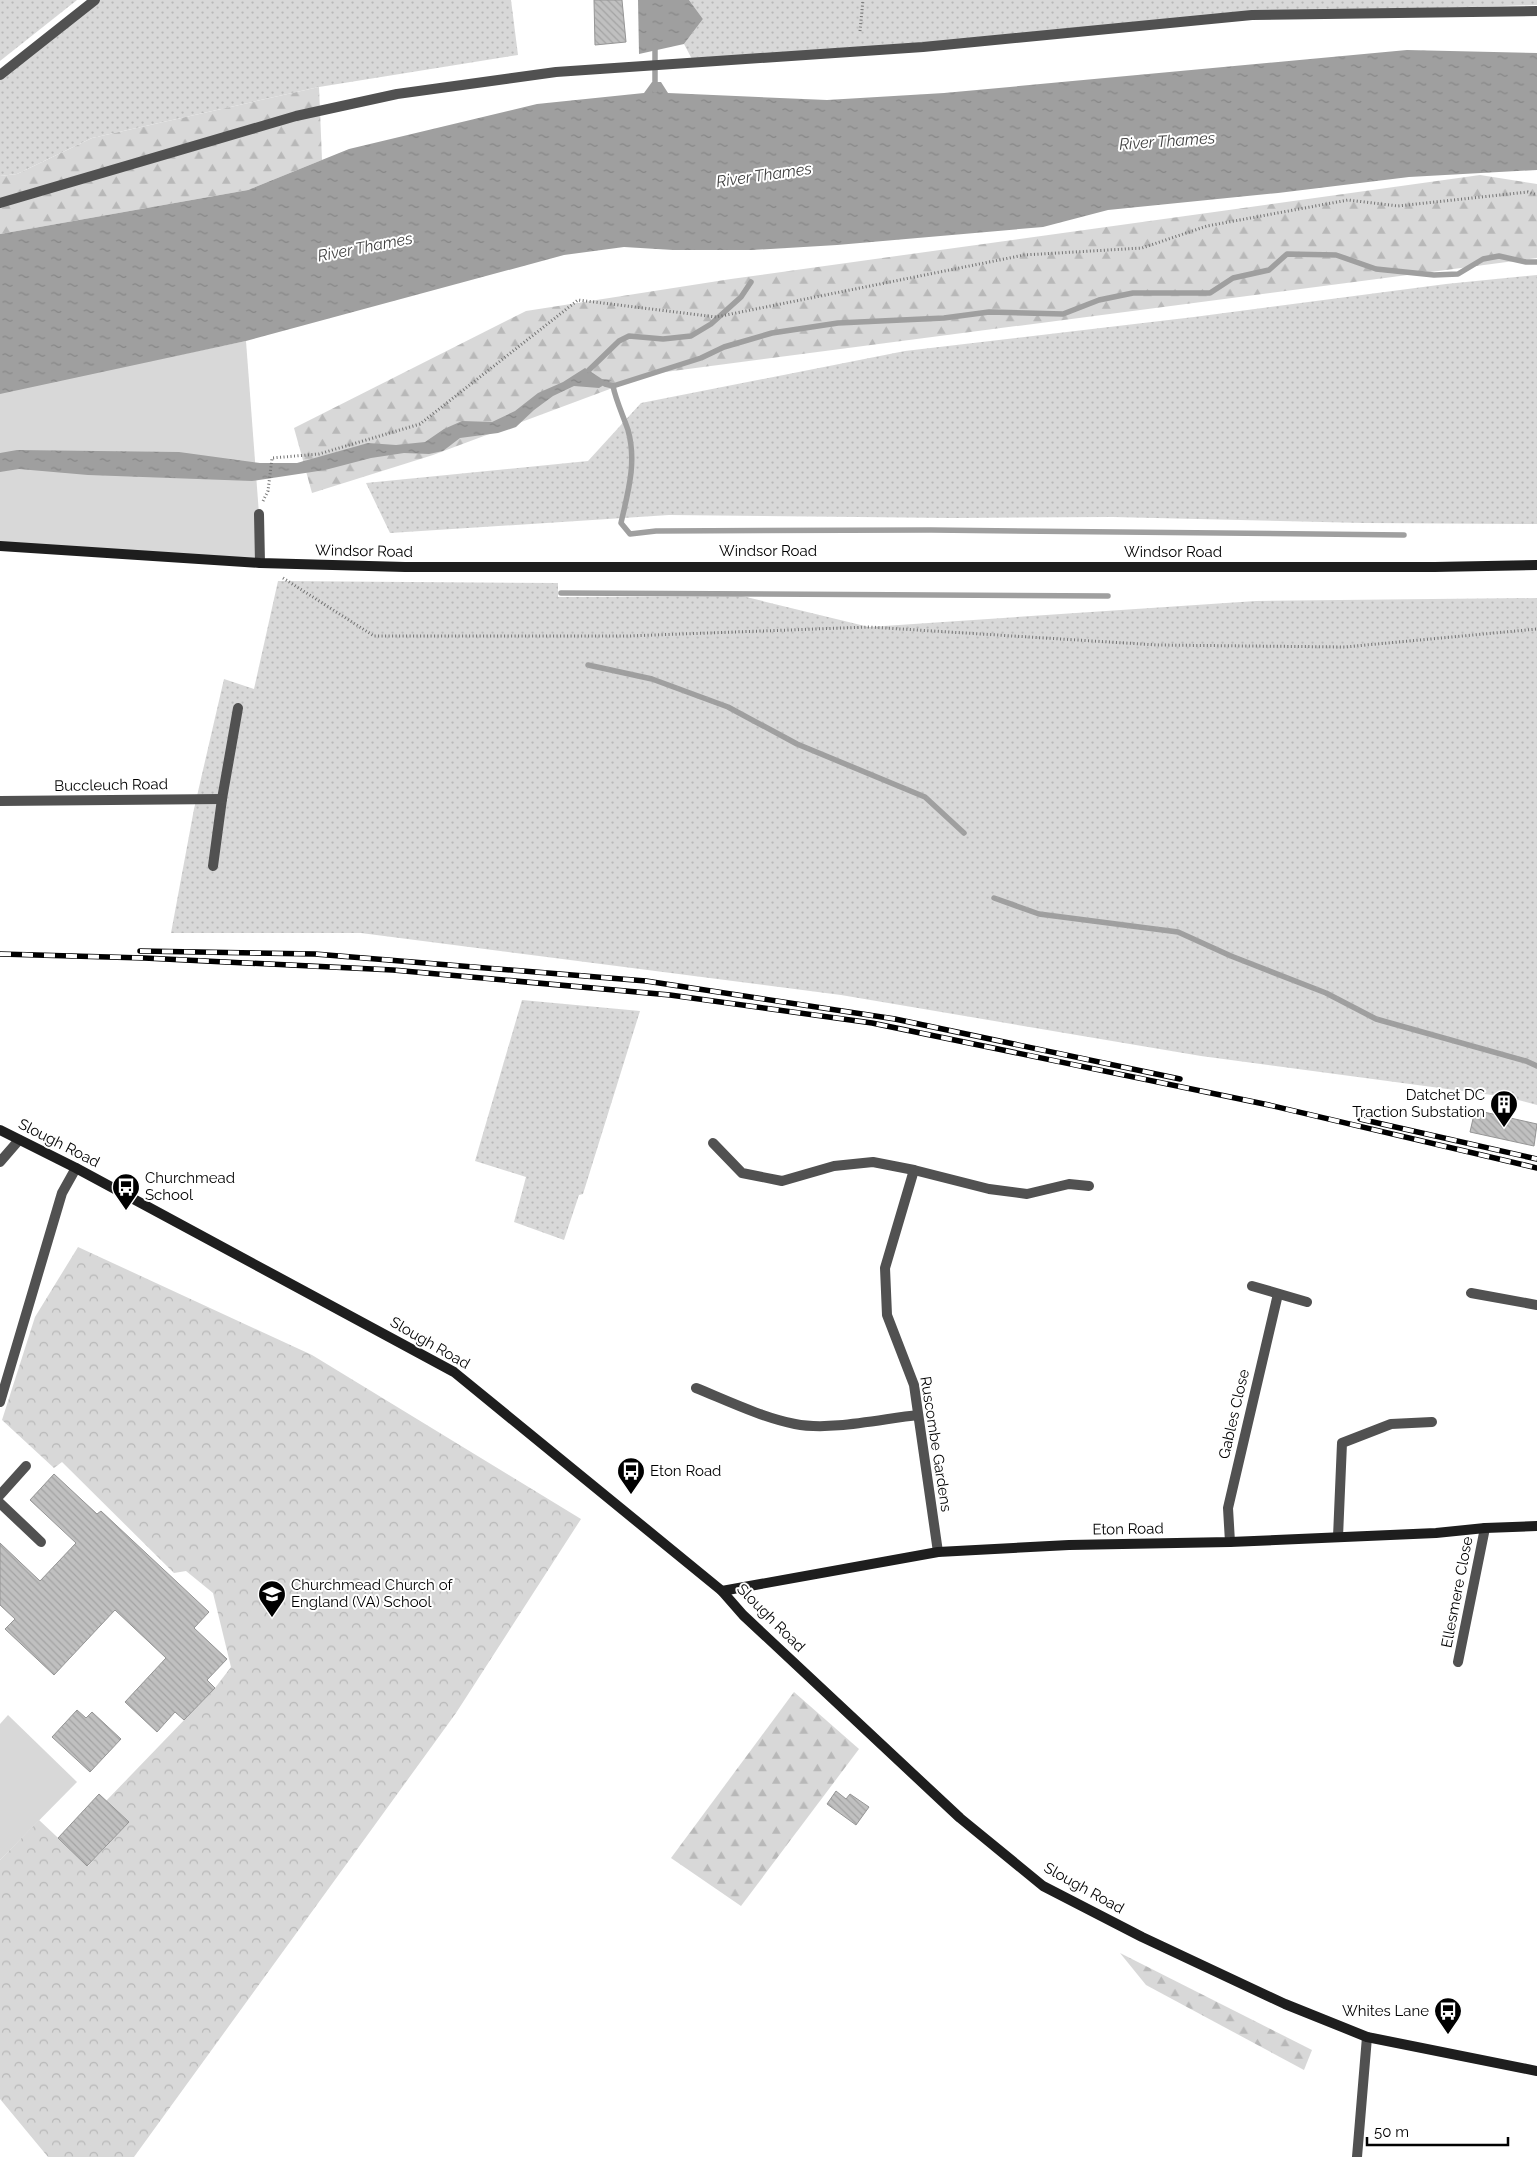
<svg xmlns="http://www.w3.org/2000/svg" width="1537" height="2157" font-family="Raleway,sans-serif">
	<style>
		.grass { fill: url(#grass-dots) }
		.forest { fill: url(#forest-firs) }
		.park { fill: url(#park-crowns) }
		.garden { fill: #d8d8d8 }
		.water { fill: url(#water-ripples) }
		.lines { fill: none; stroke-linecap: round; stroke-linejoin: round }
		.stream { stroke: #9f9f9f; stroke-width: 5.5 }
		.building { fill: url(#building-back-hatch); stroke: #959595 }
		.path { stroke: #737373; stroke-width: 3; stroke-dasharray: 1 2.5; stroke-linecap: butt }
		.service { stroke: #515151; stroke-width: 10 }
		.minor { stroke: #515151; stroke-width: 10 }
		.secondary { stroke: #1e1e1e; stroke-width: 10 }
		.rail-casing { stroke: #000; stroke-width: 5.5 }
		.rail { stroke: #fff; stroke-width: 4; stroke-dasharray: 11; stroke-linecap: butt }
		.labels { text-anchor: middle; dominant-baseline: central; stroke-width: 4; stroke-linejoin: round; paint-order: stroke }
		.street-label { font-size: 15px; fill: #000; stroke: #fff }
		.poi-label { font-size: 15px; fill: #000; stroke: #fff; text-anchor: start }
		.water-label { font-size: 16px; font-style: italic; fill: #404040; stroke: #fff }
	</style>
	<defs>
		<pattern id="grass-dots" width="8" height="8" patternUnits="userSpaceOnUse" patternTransform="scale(1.25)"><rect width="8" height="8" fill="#d8d8d8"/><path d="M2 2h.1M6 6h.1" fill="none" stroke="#b8b8b8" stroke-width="1.8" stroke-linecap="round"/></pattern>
		<pattern id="forest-firs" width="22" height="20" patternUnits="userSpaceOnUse" patternTransform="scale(1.25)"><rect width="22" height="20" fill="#d8d8d8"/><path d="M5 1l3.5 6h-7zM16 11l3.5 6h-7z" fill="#b8b8b8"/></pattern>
		<pattern id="park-crowns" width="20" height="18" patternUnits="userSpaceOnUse" patternTransform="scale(1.25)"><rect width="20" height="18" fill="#d8d8d8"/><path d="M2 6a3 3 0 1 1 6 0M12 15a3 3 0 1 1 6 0" fill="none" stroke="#b8b8b8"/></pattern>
		<pattern id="water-ripples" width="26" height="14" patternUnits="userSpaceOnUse" patternTransform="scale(1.25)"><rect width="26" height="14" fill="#9f9f9f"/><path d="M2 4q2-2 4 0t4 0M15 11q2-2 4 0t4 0" fill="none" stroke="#878787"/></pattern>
		<pattern id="building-back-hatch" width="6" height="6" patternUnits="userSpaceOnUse" patternTransform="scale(1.25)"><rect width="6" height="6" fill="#c0c0c0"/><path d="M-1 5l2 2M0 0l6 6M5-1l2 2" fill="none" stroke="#a3a3a3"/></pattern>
	</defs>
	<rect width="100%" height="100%" fill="#fff"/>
	<g class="grass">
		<polygon points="0,0 77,0 0,61"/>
		<polygon points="100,0 511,0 518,55 319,87 92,138 17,174 0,176 0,80"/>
		<polygon points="689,0 1537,0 1537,5 1304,12 693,61 684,44 703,19"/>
		<polygon points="1537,275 1537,524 1364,523 1113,517 953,518 669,515 390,533 366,483 588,461 641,403 905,351 1194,317 1446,284"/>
		<polygon points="278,581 558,583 558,597 742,596 869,627 1256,601 1537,598 1537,1105 1507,1097 1201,1056 841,995 361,933 171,933 194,809 224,679 254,689"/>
		<polygon points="522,1000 640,1011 583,1194 579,1195 564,1240 514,1222 526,1177 475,1161"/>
	</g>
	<g class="forest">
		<polygon points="319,87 322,160 248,190 0,234 0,176 17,174 92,138"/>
		<polygon points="1480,175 1537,184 1537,258 650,374 433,455 312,493 294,428 526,311 731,279"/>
		<polygon points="794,1692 859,1749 741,1906 671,1858"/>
		<polygon points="1120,1953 1312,2050 1304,2070 1146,1985"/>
	</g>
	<polygon class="park" points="78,1247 312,1355 581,1519 456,1713 134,2157 48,2157 0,2099 0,1860 39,1820 88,1866 129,1822 106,1801 215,1688 231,1667 213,1593 186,1571 174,1573 62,1462 54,1468 2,1420 35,1317"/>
	<g class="garden">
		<polygon points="246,341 259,514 260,563 0,549 0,392"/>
		<polygon points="8,1715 77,1782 0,1860 0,1724"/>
	</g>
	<g class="water">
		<polygon points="638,0 689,0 703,19 684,44 639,54"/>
		<polygon points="1407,50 1537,53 1537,170 1409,177 1278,193 1108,210 1043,227 837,245 752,250 673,250 624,247 564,255 246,341 0,394 0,234 248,190 349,149 537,104 644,93 652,82 661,82 668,93 827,100 944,93"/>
		<polygon points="585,368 602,379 612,380 599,388 574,386 553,396 534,410 516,427 498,433 460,438 443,451 429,454 404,453 371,458 325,470 252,481 88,475 19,469 0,472 0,453 17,450 179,452 260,463 297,463 368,443 396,445 425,442 444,429 462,421 492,422 515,411 538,393 563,382"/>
	</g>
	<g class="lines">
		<g class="stream">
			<polyline points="655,90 655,44"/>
			<polyline points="589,370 619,341 629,336 663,339 691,336 711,324 741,297 751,282"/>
			<polyline points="605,384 613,386 701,358 724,347 772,333 838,323 944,318 989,312 1063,314 1099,300 1133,293 1210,293 1233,278 1269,270 1287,254 1336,255 1376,269 1434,275 1458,274 1483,259 1499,256 1526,262 1537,262"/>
			<path d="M613 386C616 401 623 415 628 430 637 462 628 492 621 523L630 534 656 531 931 530 1404 535"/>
			<polyline points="561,593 1108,596"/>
			<polyline points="588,665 652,679 728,707 797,744 925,797 964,833"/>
			<polyline points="994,898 1039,914 1178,932 1231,956 1326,993 1376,1019 1526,1061 1537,1066"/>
		</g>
	</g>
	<g class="building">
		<polygon points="594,0 622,0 626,42 595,45"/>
		<polygon points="1475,1110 1537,1124 1534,1146 1470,1132"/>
		<polygon points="54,1474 97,1514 101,1511 209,1612 194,1628 227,1659 207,1680 215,1688 184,1720 175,1712 157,1732 125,1702 166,1658 115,1610 54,1675 5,1629 15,1619 0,1605 0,1543 40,1581 76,1543 30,1500"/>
		<polygon points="77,1710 86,1718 92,1712 121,1739 90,1772 52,1737"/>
		<polygon points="836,1791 846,1799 850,1794 869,1807 856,1825 827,1804"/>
		<polygon points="99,1794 129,1822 87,1866 58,1838"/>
	</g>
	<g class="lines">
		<g class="path">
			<polyline points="860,31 863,0"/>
			<polyline points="263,501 268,491 272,458 319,454 420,424 578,300 716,317 1024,255 1142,248 1207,226 1348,200 1398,206 1528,192 1537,195"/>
			<polyline points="283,578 374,636 628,636 869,627 1157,645 1345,647 1537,629"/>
		</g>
		<g class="service">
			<polyline points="0,75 95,0"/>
			<polyline points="0,203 296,116 397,94 556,72 923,47 1252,15 1537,11"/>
			<polyline points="213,866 222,799 238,708"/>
			<polyline points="0,1162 19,1140"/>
			<polyline points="0,1402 62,1193 76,1168"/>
			<polyline points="0,1495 26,1466"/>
			<polyline points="0,1503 41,1542"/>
			<polyline points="1338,1537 1342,1443 1391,1424 1432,1422"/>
		</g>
		<g class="minor">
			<polyline points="259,514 260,563"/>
			<polyline points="0,801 222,799"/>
			<polyline points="713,1143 742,1173 782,1181 834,1166 873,1162 914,1170 989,1189 1027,1194 1069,1184 1089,1186"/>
			<polyline points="914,1170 885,1268 887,1315 914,1385 938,1552"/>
			<polyline points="1252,1286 1307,1302"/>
			<polyline points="1471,1293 1537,1305"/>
			<path d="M696 1388C728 1401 761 1417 795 1424 830 1431 881 1419 918 1415"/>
			<polyline points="1230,1542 1228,1508 1278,1294"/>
			<polyline points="1458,1662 1485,1528"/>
			<polyline points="1357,2157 1367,2037"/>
		</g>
		<g class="secondary">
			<polyline points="0,546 260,563 405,567 1435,567 1537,565"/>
			<polyline points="0,1130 76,1168 454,1372 722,1591 743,1615 960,1818 1043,1886 1142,1937 1285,2004 1367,2037 1537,2071"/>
			<polyline points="722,1591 938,1552 1069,1545 1230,1542 1436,1533 1485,1528 1537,1526"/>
		</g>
		<g class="rail-casing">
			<g id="rail">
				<polyline points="140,951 315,954 646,981 895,1019 1180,1079"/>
				<polyline points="0,954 144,958 393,970 670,995 872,1023 1269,1105 1537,1168"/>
				<polyline points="1360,1119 1537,1159"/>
			</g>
		</g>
		<use href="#rail" class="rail"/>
	</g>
	<defs>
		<g id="building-pin" transform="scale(1.4375)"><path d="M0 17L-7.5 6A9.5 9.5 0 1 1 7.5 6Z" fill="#000" stroke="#fff"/><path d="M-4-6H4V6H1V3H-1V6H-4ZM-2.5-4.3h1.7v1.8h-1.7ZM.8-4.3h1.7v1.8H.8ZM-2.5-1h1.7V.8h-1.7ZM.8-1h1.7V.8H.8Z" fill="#fff"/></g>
		<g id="bus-pin" transform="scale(1.4375)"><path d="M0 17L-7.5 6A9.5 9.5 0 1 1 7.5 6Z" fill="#000" stroke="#fff"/><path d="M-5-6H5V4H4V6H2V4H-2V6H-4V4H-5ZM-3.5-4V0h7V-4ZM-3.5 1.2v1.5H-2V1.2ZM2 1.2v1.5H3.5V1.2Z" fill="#fff"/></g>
		<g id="school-pin" transform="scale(1.4375)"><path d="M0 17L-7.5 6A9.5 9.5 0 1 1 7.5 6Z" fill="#000" stroke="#fff"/><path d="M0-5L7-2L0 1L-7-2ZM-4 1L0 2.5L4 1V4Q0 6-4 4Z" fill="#fff"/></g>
	</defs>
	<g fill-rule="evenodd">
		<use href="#building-pin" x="1504" y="1104"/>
		<use href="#bus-pin" x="126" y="1187"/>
		<use href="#bus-pin" x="631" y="1471"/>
		<use href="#school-pin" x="272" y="1594"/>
		<use href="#bus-pin" x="1448" y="2011"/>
	</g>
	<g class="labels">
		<g class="street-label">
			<text transform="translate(364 551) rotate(1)">Windsor Road</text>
			<text x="768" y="551">Windsor Road</text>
			<text x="1173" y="552">Windsor Road</text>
			<text transform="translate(111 785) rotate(-1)">Buccleuch Road</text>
			<text transform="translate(59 1143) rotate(27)">Slough Road</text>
			<text transform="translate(430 1343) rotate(30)">Slough Road</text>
			<text transform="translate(1234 1414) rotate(-77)">Gables Close</text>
			<text transform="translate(936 1444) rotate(81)">Ruscombe Gardens</text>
			<text transform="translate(1128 1529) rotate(-1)">Eton Road</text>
			<text transform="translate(1457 1592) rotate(-79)">Ellesmere Close</text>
			<text transform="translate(771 1618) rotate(45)">Slough Road</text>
			<text transform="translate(1084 1888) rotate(29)">Slough Road</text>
		</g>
		<g class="poi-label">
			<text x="1485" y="1095" text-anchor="end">Datchet DC<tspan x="1485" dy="17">Traction Substation</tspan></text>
			<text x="145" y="1178">Churchmead<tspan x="145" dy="17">School</tspan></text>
			<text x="650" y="1471">Eton Road</text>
			<text x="291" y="1585">Churchmead Church of<tspan x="291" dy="17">England (VA) School</tspan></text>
			<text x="1429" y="2011" text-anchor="end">Whites Lane</text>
		</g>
		<g class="water-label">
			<text transform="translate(1167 141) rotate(-4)">River Thames</text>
			<text transform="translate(764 175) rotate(-8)">River Thames</text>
			<text transform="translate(365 247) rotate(-11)">River Thames</text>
		</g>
	</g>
	<path d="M1367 2137v8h141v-8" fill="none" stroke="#000000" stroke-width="2.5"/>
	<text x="1374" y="2137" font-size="15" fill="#000000" stroke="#ffffff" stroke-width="4" paint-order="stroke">50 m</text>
</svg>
